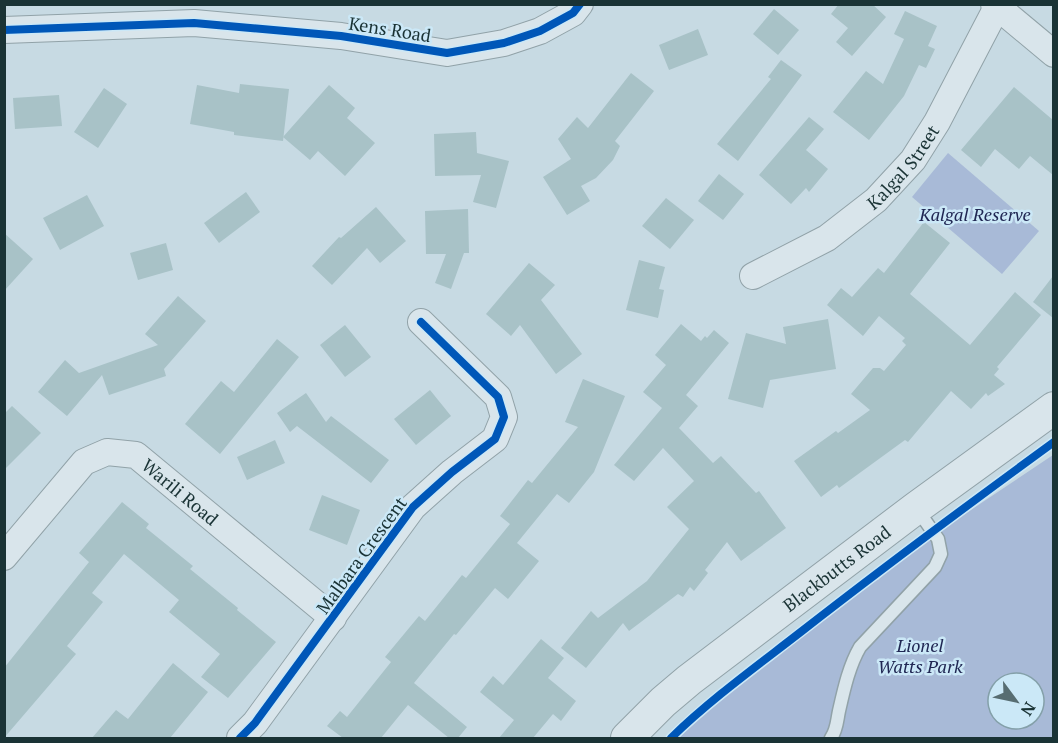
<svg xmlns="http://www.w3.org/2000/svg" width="1058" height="743" font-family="'PT Serif',serif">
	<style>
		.green { fill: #a8bad7; fill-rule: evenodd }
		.building { fill: #a8c2c7 }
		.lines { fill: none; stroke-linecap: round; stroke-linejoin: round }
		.service-casing { stroke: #91a2a8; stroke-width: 15 }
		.minor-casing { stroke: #91a2a8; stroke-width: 28 }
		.tertiary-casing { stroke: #91a2a8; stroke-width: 34 }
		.service { stroke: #d9e5eb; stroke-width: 12 }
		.minor { stroke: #d9e5eb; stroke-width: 26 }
		.tertiary { stroke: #d9e5eb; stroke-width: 32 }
		.cycleway-casing { stroke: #cbe8f7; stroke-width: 11 }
		.cycleway { stroke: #0057b8; stroke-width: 8 }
		.labels { text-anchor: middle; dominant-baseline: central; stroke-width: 5; stroke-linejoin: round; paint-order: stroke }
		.street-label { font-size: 18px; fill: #1a3335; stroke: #cbe8f7 }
		.park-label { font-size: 18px; font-style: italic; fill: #202753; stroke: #cbe8f7 }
	</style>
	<rect width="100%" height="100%" fill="#c7dae3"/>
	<g class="green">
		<polygon points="948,153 1039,231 1002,274 912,197"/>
		<path d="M1053 455V738H679L699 717 876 578 878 580 894 564 923 542ZM998 683H1034V719H998Z"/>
	</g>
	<g class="building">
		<polygon points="839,4 872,4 886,17 852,56 836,42 848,28 831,14"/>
		<polygon points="774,9 799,30 778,55 753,34"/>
		<polygon points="905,11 937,26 928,46 935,49 926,68 919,65 904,96 869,140 833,112 866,71 883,84 904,39 894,34"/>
		<polygon points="698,29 708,55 669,70 659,45"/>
		<polygon points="781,60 802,75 738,161 717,144 771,79 768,77"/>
		<polygon points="631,73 654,91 615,141 620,146 613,160 596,178 581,186 590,201 567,215 543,177 571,159 558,139 577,117 588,128"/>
		<polygon points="240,84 289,89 283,141 234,135 234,132 190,124 197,85 239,93"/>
		<polygon points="329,85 355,108 347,118 375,143 345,176 318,151 310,160 283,137"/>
		<polygon points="1014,87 1053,120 1053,175 1030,156 1019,169 995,149 981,167 961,150"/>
		<polygon points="104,88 127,104 98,148 74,132"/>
		<polygon points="59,95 62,126 15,129 13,98"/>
		<polygon points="809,117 824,129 806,150 828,169 809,192 806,188 791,204 759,175"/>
		<polygon points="476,132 477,153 509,161 496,208 473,202 481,175 435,176 434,134"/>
		<polygon points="719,174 744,194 723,220 698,201"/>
		<polygon points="246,192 260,212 219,243 204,223"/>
		<polygon points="87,195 104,226 60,250 43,218"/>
		<polygon points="666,198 694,220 670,249 642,226"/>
		<polygon points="376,207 406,241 380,263 367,248 332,285 312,266 339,237 341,238"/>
		<polygon points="468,209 469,253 464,253 451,289 435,283 446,254 426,254 425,211"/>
		<polygon points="924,222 950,243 910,294 970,345 1015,292 1041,315 997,367 999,369 994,375 1005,384 988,396 986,393 971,409 951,391 908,442 905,440 839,488 837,485 821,497 794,461 836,431 838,433 870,410 851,394 873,368 880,368 884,371 906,345 902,341 905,338 879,316 863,336 827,305 841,288 852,297 878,268 884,273"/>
		<polygon points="4,233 33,259 4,291"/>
		<polygon points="166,243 173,270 138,280 130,253"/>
		<polygon points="639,260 665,267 659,289 664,290 658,318 626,310"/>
		<polygon points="529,263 555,285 541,300 582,354 556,374 520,325 511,336 486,314"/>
		<polygon points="1053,276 1053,318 1033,302"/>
		<polygon points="178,296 206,321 164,369 166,376 109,395 102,375 67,416 38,392 65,360 79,373 158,345 145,334"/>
		<polygon points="828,319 836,369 770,380 763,408 728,399 746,333 786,344 783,327"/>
		<polygon points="681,324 701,341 705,336 707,338 714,330 729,343 686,395 698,406 679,428 713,463 721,456 756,493 759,491 786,528 741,561 727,542 705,570 708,573 694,591 690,587 683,597 678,594 629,631 623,623 586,668 561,648 591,611 598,618 647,581 689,529 667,507 694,481 663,448 634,481 614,465 662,408 643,392 666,365 655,355"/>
		<polygon points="345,325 371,357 345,377 320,345"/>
		<polygon points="277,339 299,357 220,454 185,424 221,381 234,392"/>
		<polygon points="583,379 625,396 594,472 569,503 557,494 517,543 539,561 508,599 495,588 456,635 454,634 414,683 467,727 458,738 449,738 408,705 381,738 343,738 327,726 340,711 347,717 391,662 385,657 419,616 425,621 462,575 466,578 510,524 500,516 528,480 532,483 578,427 565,422"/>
		<polygon points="430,390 451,416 416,445 394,419"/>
		<polygon points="306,393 326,422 331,416 389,460 371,483 297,426 290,432 277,413"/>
		<polygon points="12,406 41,433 4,470 4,414"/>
		<polygon points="275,440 285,463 247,480 237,457"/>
		<polygon points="322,495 360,510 347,545 309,530"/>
		<polygon points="122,502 149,524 146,528 193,566 190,569 238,608 237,610 276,642 228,698 201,677 220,654 169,612 179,600 124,554 92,593 103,602 67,646 76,654 4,738 4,668 89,562 79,553"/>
		<polygon points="541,639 564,658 548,678 576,701 561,721 553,714 533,738 499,738 514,720 480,692 493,676 503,685"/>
		<polygon points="173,663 208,692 170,738 92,738 116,710 128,719"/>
	</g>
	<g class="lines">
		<g class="service-casing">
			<path id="service" d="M831 738C837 730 837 720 839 711 844 689 849 666 860 647L935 567 941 554 938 539 917 509"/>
		</g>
		<g class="minor-casing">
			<g id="minor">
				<polyline points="994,4 1054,54"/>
				<polyline points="4,30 194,23 341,36 447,53 504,43 540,31 573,13 580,4"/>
				<path id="s1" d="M753 276 827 238 876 200 913 160 937 122 997 7"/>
				<path id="s2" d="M4 557 84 462 107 452 136 455 333 618"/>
				<polyline points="240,738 255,723 413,507 452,472 495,439 504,417 498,397 421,322"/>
			</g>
		</g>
		<g class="tertiary-casing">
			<g id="tertiary">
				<path id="s3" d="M627 738 663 702 689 680 916 508 1054 408"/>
			</g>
		</g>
		<use href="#service" class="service"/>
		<use href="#minor" class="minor"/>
		<use href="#tertiary" class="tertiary"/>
		<g class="cycleway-casing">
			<g id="cycleway">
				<polyline points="4,30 194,23 341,36 447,53 504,43 540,31 573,13 580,4"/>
				<polyline points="240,738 255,723 413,507 452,472 495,439 504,417 498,397 421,322"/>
				<path d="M671 738C711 699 757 666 802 631 884 567 969 504 1054 442"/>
			</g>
		</g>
		<use href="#cycleway" class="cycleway"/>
	</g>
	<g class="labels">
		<g class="street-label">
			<text transform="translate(390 29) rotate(9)">Kens Road</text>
			<text stroke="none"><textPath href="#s1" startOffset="188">Kalgal Street</textPath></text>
			<text stroke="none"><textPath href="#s2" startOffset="236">Warili Road</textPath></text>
			<text transform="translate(361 555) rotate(-54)">Malbara Crescent</text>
			<text stroke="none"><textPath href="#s3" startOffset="270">Blackbutts Road</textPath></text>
		</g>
		<g class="park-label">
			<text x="975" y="214">Kalgal Reserve</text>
			<text x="920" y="645">Lionel<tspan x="920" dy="21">Watts Park</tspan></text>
		</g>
	</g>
	<rect width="1058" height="743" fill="none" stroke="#1a3335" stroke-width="12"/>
	<g transform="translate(1016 701) rotate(123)"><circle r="28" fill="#cbe8f7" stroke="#84a0a9" stroke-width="1.5"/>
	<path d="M0-4.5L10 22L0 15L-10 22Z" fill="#576d72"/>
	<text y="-9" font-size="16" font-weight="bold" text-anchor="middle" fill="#1a3335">N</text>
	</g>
</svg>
